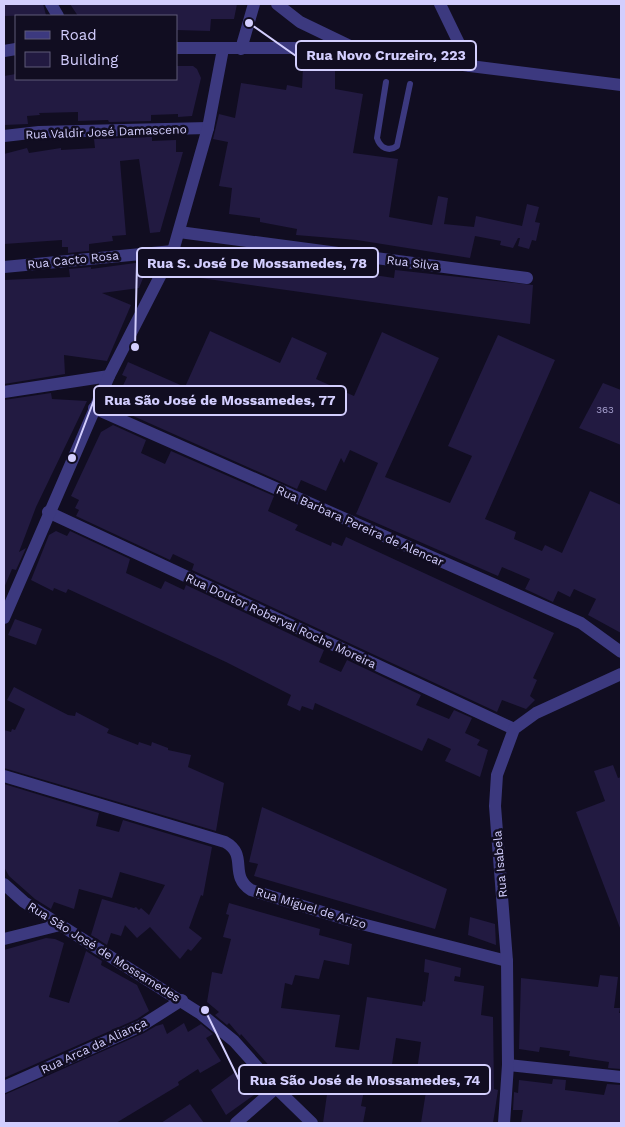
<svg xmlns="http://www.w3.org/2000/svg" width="625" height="1127" font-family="'Work Sans',sans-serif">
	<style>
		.building { fill: #221a41 }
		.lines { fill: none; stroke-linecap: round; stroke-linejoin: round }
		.service { stroke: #3c397f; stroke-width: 6 }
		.minor { stroke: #3c397f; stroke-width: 12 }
		.tertiary { stroke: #3c397f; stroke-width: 12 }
		.labels { text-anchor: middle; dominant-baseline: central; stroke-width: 5; stroke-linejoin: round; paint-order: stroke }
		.number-label { font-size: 10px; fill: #a7a1cf }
		.street-label { font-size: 12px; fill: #d3cefe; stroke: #110d21 }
		.leader { fill: none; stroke: #d3cefe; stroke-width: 2 }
		.callout-dot { fill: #d3cefe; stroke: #110d21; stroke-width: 2 }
		.callout { fill: #110d21; stroke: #d3cefe; stroke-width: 2 }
		.callout-label { font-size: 14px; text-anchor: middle; font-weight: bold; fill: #d3cefe }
	</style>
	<rect width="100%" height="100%" fill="#110d21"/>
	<g class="building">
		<polygon points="4,4 43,4 46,15 4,16"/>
		<polygon points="70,4 237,4 234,19 211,19 210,31 176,30 176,16 78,16"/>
		<polygon points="319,65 335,65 335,89 363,94 353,153 398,159 389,217 432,225 438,196 448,198 444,224 474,227 476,216 522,226 527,204 539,207 535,222 540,223 536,241 532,240 529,249 518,246 520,238 518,238 513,248 500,245 501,241 475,236 470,258 357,240 296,235 297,229 260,222 260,218 229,214 232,188 219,186 228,142 213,139 219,114 235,118 241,83 286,90 287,85 302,88 303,67 319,67"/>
		<polygon points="176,66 193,66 197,69 201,78 192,116 178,117 178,114 151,115 151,121 109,122 108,120 78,121 78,112 39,113 40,115 27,116 28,124 4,125 4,76 16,74 16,79 176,79"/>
		<polygon points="152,137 152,141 176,140 176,152 183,152 160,232 150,233 139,159 120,161 126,235 112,236 113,241 89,244 89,251 68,253 68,247 62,247 62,240 4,244 4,154 27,148 29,153 61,148 61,150 95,148 94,139"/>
		<polygon points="229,247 232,247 232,252 288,258 287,269 314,272 315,269 353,275 354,272 394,278 395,270 533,285 530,324 179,275 182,255 218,260 220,248"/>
		<polygon points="150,261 139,288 102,293 131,305 107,361 64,355 65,374 4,384 4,280 70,277 69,269 91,267 91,269"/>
		<polygon points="210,331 280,363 292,337 327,353 316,379 354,396 382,332 439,358 385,477 450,503 472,456 448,446 498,335 555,360 485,519 516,532 514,539 542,551 545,545 562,553 590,491 621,505 621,633 588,615 596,599 574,589 570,597 558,591 553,602 525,589 530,579 502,567 498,576 356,514 378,463 350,450 344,463 341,458 326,491 301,480 297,489 113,407 127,377 122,375 128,362 185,387"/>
		<polygon points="603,383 621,390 621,445 579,428"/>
		<polygon points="51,393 52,399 87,401 36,507 19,552 26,548 16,570 12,569 4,588 4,400"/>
		<polygon points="113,425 146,440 141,453 165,464 171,451 274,496 268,511 298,525 295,530 331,546 332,542 342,546 346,537 554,633 533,678 537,680 530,696 535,700 526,709 502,700 497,712 192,570 194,564 173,554 170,560 76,516 79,510 75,508 79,500 71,496 101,432"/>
		<polygon points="56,531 67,536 70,531 130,559 126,573 161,589 165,581 184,590 186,585 324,650 319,662 341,672 347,660 421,695 416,705 449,719 454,710 472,718 465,733 480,740 477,745 488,750 480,777 445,761 451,749 428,738 422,751 315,703 313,710 302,706 300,711 287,705 291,695 226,662 68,589 66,593 54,588 53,591 31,580 49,535"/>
		<polygon points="15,619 42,629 36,645 8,635"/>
		<polygon points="14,687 68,715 75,716 76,712 109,729 107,733 138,745 139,742 151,746 152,742 168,748 168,750 191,755 188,767 224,783 216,831 4,768 4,730 11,732 12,729 15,730 25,709 7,700"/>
		<polygon points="613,765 618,778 621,777 620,928 576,812 605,801 594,771"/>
		<polygon points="4,784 99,813 96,826 119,832 123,820 212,847 203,896 201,895 189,928 202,938 191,951 188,949 180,959 150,927 137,938 125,925 121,936 111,933 107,945 91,935 102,899 134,908 136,907 139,910 141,908 149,915 165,885 120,872 112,898 79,889 74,909 54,902 51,909 35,899 9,876 4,867"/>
		<polygon points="262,807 447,889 435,929 254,876 258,864 249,862"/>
		<polygon points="229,903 320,929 319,935 352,944 349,965 324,960 319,979 295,975 292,985 285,983 281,1008 340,1015 335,1047 359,1050 367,997 422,1006 423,1001 425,1002 429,973 424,972 425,959 461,968 460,977 455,976 454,981 484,986 481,1015 493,1017 494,1089 498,1090 493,1123 421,1123 428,1079 416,1077 421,1042 396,1038 389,1084 366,1080 361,1106 366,1107 363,1123 323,1123 328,1087 281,1079 241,1034 240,1036 229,1023 227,1025 215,1015 219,1012 207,1002 212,972 222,974 231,939 223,937 229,915 226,914"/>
		<polygon points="470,917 495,924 496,945 468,935"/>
		<polygon points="46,938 55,939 64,943 49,997 69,1003 86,951 102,961 101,965 137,985 149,1011 137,1019 4,1078 4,950"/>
		<polygon points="600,975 618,977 614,1008 620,1008 619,1013 621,1013 621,1069 608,1068 609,1062 569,1056 570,1051 540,1047 539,1052 519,1049 521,978 598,987"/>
		<polygon points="184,1023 188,1032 201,1024 213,1034 206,1038 221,1061 200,1073 198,1069 178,1082 179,1085 116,1123 4,1123 4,1095 144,1033 156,1026 163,1024 167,1034"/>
		<polygon points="234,1073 254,1095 226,1115 211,1090"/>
		<polygon points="553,1079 566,1080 565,1090 604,1095 607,1084 621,1085 621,1123 521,1123 523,1110 513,1110 514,1092 518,1093 519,1080 552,1084"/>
		<polygon points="190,1104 204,1123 161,1123"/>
	</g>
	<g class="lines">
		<path class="service" d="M386 82 377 138C380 148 389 152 397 146L410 84"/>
		<g class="minor">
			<polyline points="51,4 58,16"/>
			<polyline points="277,4 300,22 354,48"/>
			<polyline points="440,4 470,66"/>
			<polyline points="241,49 254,4"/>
			<polyline points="4,136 39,132 208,128"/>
			<polyline points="179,232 527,278"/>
			<polyline points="4,267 173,251"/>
			<polyline points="4,392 109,376"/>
			<polyline points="94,408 581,623 621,652"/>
			<polyline points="48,512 514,729"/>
			<polyline points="4,618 109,376 173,251 208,128 223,49"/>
			<path d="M4 776 225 842C249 855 228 875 251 890L358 923 507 961"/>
			<polyline points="4,884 24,902 201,1014 234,1041 276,1088 312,1123"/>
			<polyline points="4,939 60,925"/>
			<polyline points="508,1065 621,1077"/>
			<polyline points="4,1087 141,1026 182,1000"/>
			<polyline points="236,1123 276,1088"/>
			<polyline points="504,1123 508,1065 507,961 495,806 497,775 514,729 536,713 621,674"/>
		</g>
		<g class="tertiary">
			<polyline points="176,48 354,48 470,66 621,85"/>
			<polyline points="4,51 16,49"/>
		</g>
	</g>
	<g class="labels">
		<g class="number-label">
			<text x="605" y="409">363</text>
		</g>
		<g class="street-label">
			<text transform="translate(106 132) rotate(-2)">Rua Valdir José Damasceno</text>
			<text transform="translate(73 260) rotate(-6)">Rua Cacto Rosa</text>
			<text transform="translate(413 263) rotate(7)">Rua Silva</text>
			<text transform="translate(360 526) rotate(24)">Rua Barbara Pereira de Alencar</text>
			<text transform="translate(281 621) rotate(25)">Rua Doutor Roberval Roche Moreira</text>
			<text transform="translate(500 864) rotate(-95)">Rua Isabela</text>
			<text transform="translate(311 908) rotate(17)">Rua Miguel de Arizo</text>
			<text transform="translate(104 952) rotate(32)">Rua São José de Mossamedes</text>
			<text transform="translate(94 1046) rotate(-25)">Rua Arca da Aliança</text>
		</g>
	</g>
	<path class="leader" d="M249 23L296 56M135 347L137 263M72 458L94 400M205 1010L239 1080"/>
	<g class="callout-dot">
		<circle cx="249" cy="23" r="5"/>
		<circle cx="135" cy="347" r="5"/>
		<circle cx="72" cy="458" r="5"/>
		<circle cx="205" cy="1010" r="5"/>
	</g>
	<g class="callout">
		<rect x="296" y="41" width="180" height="29" rx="5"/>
		<rect x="137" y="248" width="241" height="29" rx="5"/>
		<rect x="94" y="386" width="252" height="29" rx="5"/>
		<rect x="239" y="1065" width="251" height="29" rx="5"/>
	</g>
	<g class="callout-label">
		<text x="386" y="60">Rua Novo Cruzeiro, 223</text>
		<text x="257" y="268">Rua S. José De Mossamedes, 78</text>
		<text x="220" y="405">Rua São José de Mossamedes, 77</text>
		<text x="365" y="1085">Rua São José de Mossamedes, 74</text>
	</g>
	<rect width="625" height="1127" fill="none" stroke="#d3cefe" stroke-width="10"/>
	<rect x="15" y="15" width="162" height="65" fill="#110d21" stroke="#5f5a79"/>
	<rect x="25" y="31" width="25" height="8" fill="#3c397f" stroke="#5f5a79"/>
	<text x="60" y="40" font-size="15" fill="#d3cefe">Road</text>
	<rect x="25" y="52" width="25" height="15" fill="#221a41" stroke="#5f5a79"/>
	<text x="60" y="65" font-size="15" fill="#d3cefe">Building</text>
</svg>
